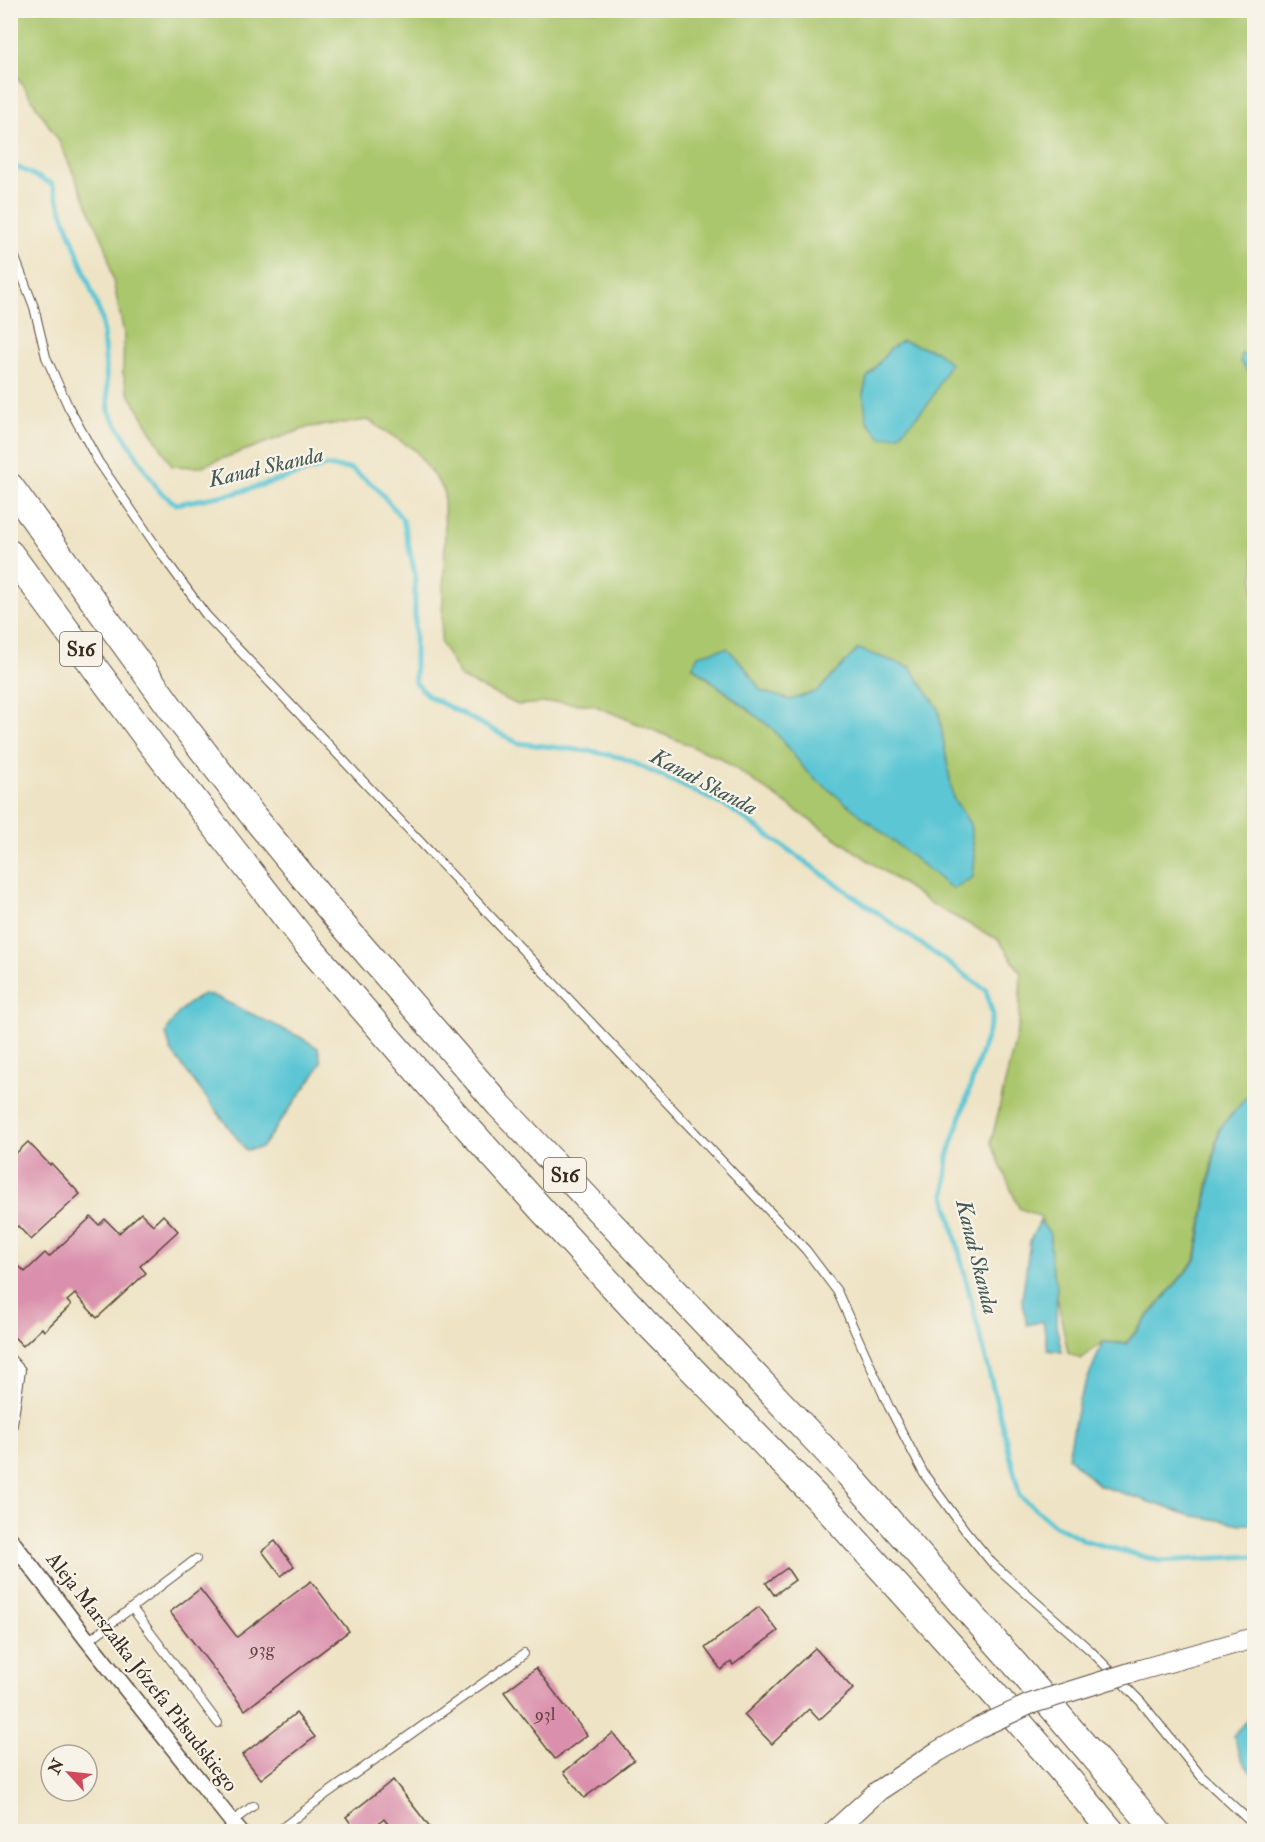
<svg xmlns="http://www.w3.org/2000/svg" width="1265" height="1842" font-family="'IM FELL Double Pica',serif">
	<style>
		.green { fill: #abc76d; stroke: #737846; stroke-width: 1.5; fill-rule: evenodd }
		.water { fill: #5bc6d4; stroke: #4b7879; stroke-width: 1.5 }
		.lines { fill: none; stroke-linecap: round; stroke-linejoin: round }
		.stream { stroke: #5bc6d4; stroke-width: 5 }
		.building { fill: #da8fac }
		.lane-casing { stroke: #564637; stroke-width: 10 }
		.street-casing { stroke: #564637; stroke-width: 18 }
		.secondary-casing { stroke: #564637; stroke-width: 22 }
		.highway-casing { stroke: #564637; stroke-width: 28 }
		.lane { stroke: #fff; stroke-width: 8 }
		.street { stroke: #fff; stroke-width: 15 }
		.secondary { stroke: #fff; stroke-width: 20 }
		.highway { stroke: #fff; stroke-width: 26 }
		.secondary-bridge-casing { stroke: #564637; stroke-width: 22; stroke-linecap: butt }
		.secondary-bridge { stroke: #fff; stroke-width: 20 }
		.labels { text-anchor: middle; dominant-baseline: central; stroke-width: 4.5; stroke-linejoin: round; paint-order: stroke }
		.number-label { font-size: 18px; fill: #634342 }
		.shield { fill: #f7f3e8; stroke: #73665b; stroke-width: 1.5 }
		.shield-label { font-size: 20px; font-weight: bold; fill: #3b2a1e }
		.street-label { font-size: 21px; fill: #3b2a1e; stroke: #f7f3e8 }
		.water-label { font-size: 22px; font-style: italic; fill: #455955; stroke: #f7f3e8 }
	</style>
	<rect width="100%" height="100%" fill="#f7f3e8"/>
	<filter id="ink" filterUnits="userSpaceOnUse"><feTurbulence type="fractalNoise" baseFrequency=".0167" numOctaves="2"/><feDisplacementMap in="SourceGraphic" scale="12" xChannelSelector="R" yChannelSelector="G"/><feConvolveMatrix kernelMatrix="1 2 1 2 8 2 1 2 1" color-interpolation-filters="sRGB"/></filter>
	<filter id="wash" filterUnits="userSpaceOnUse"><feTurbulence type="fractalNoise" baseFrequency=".008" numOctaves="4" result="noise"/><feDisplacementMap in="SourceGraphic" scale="24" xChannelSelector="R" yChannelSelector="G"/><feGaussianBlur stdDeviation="1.35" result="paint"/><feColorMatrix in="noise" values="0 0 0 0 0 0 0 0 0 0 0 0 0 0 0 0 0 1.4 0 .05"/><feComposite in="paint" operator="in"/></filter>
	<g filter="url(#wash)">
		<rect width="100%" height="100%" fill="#eee3c5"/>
		<path class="green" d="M11 10 1254 11V35L1248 50 1254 84V364L1249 357 1241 354V362L1254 379V1095L1245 1099 1218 1130 1195 1260 1126 1343 1103 1342 1081 1359 1068 1353 1041 1217 1019 1208 991 1143 1019 1024 1021 973 999 940 933 905 720 758 593 705 557 702 518 705 461 678 441 643 445 546 444 490 415 450 368 420 309 427 199 467 172 466 128 392 123 373 124 333 106 247 59 141 11 67ZM890 349 950 363 867 378ZM858 649 910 667 938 708 953 798 970 824 975 857 953 889 807 772 773 729 693 667 744 666 761 691 790 700 818 691Z"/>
		<g class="water">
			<polygon points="902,341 936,351 950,363 929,403 899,435 881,438 867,421 863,394 867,378 890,349"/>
			<path d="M1241 354C1254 359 1255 366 1254 379L1241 362Z"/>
			<polygon points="727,648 744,666 761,691 790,700 818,691 858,649 910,667 938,708 953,798 970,824 975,857 973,877 953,889 945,883 807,772 773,729 693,666 698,655"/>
			<path d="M204 994 216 997 300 1037 318 1048 321 1062 315 1074 261 1148 246 1150 171 1051 166 1033C176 1012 185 1005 204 994Z"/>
			<polygon points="1254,1096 1254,1524 1241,1524 1189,1515 1098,1485 1068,1457 1079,1400 1103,1342 1126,1344 1196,1260 1219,1130 1245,1099"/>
			<polygon points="1040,1221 1050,1234 1051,1264 1057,1284 1056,1325 1062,1352 1048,1350 1043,1321 1027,1325 1022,1300 1030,1241"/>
			<path d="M1254 1712V1776C1243 1764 1238 1753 1234 1736Z"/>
		</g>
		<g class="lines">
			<polyline class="stream" points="10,166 17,167 52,184 102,319 109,412 159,491 176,504 236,493 325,466 351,469 377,488 403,520 415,574 415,682 428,696 518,743 596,752 623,758 728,807 986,990 993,1016 948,1156 945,1195 1020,1496 1052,1523 1086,1541 1160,1561 1254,1556"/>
		</g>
		<g id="blocks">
			<g class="building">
				<polygon points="28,1142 50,1165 51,1163 80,1194 31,1240 18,1226 10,1232 10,1159"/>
				<polygon points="141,1213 153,1225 163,1215 178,1231 140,1266 146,1273 97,1318 75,1294 67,1301 71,1305 44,1331 42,1328 23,1346 10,1333 10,1277 13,1273 20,1267 25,1272 45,1253 49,1257 91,1217 99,1225 105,1219 119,1233"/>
				<polygon points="275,1541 294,1566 281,1576 262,1551"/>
				<polygon points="787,1568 795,1580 774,1595 766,1583"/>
				<polygon points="311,1581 349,1631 245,1710 170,1612 200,1589 237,1637"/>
				<polygon points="759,1607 778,1631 733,1665 731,1662 721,1670 705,1648"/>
				<polygon points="815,1648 853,1689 819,1720 809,1709 772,1744 744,1715"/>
				<polygon points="536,1668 587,1735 555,1759 504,1692"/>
				<polygon points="296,1713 315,1737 261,1779 242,1755"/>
				<polygon points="613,1733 634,1760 584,1798 564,1772"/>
				<polygon points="393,1780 422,1817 433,1832 394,1832 384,1819 368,1832 357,1832 346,1817"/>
			</g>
		</g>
	</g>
	<g filter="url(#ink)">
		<use href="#blocks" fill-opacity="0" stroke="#564637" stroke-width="1.5"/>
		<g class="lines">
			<g class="lane-casing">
				<g id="lane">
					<polyline points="10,250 14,255 34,307 46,357 68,406 98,461 165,559 206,615 806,1250 837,1291 889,1407 924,1474 965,1530 992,1563 1091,1651 1141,1702 1201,1776 1254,1825"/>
					<polyline points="10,1358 21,1370 10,1444"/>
					<polyline points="132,1608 218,1723"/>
					<polyline points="88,1641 196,1559"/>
					<polyline points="233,1821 253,1806"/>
					<polyline points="277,1832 325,1795 524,1654"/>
				</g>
			</g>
			<g class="street-casing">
				<polyline id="street" points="10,1539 88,1641 240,1832"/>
			</g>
			<g class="secondary-casing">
				<g id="secondary">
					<polyline points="1133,1672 1254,1638"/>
					<polyline points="833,1832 878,1791 937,1752 980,1727"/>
				</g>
			</g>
			<g class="highway-casing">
				<g id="highway">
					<polyline points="10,486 181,722 254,817 336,917 499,1105 849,1475 1022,1672 1158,1832"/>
					<polyline points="10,553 151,744 304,941 430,1086 542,1210 646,1322 823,1504 990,1689 1060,1769 1112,1832"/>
				</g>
			</g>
			<use href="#lane" class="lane"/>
			<use href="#street" class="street"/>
			<use href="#secondary" class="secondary"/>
			<use href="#highway" class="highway"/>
			<g class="secondary-bridge-casing">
				<polyline id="secondary-bridge" points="980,1727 1030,1704 1133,1672"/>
			</g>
			<use href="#secondary-bridge" class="secondary-bridge"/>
		</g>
	</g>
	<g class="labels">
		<g class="number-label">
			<text x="262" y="1649">93g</text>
			<text x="545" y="1714">93l</text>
		</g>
		<g class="shield">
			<rect x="60" y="632" width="42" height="34" rx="4.5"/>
			<rect x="544" y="1158" width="42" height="34" rx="4.5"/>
		</g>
		<g class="shield-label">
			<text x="81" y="649">S16</text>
			<text x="565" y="1175">S16</text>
		</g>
		<g class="street-label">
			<text transform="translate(142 1672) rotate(52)">Aleja Marszałka Józefa Piłsudskiego</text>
		</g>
		<g class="water-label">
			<text transform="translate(266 467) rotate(-13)">Kanał Skanda</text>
			<text transform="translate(704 782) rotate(28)">Kanał Skanda</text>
			<text transform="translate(977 1257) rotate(76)">Kanał Skanda</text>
		</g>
	</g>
	<rect width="1265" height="1842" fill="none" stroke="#f7f3e8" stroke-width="36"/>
	<g transform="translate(69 1773) rotate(297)"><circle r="28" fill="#f7f3e8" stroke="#aca397" stroke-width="1.5"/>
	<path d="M0-4.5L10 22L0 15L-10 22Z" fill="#d1495b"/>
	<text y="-9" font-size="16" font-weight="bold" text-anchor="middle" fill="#3b2a1e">N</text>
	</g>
</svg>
